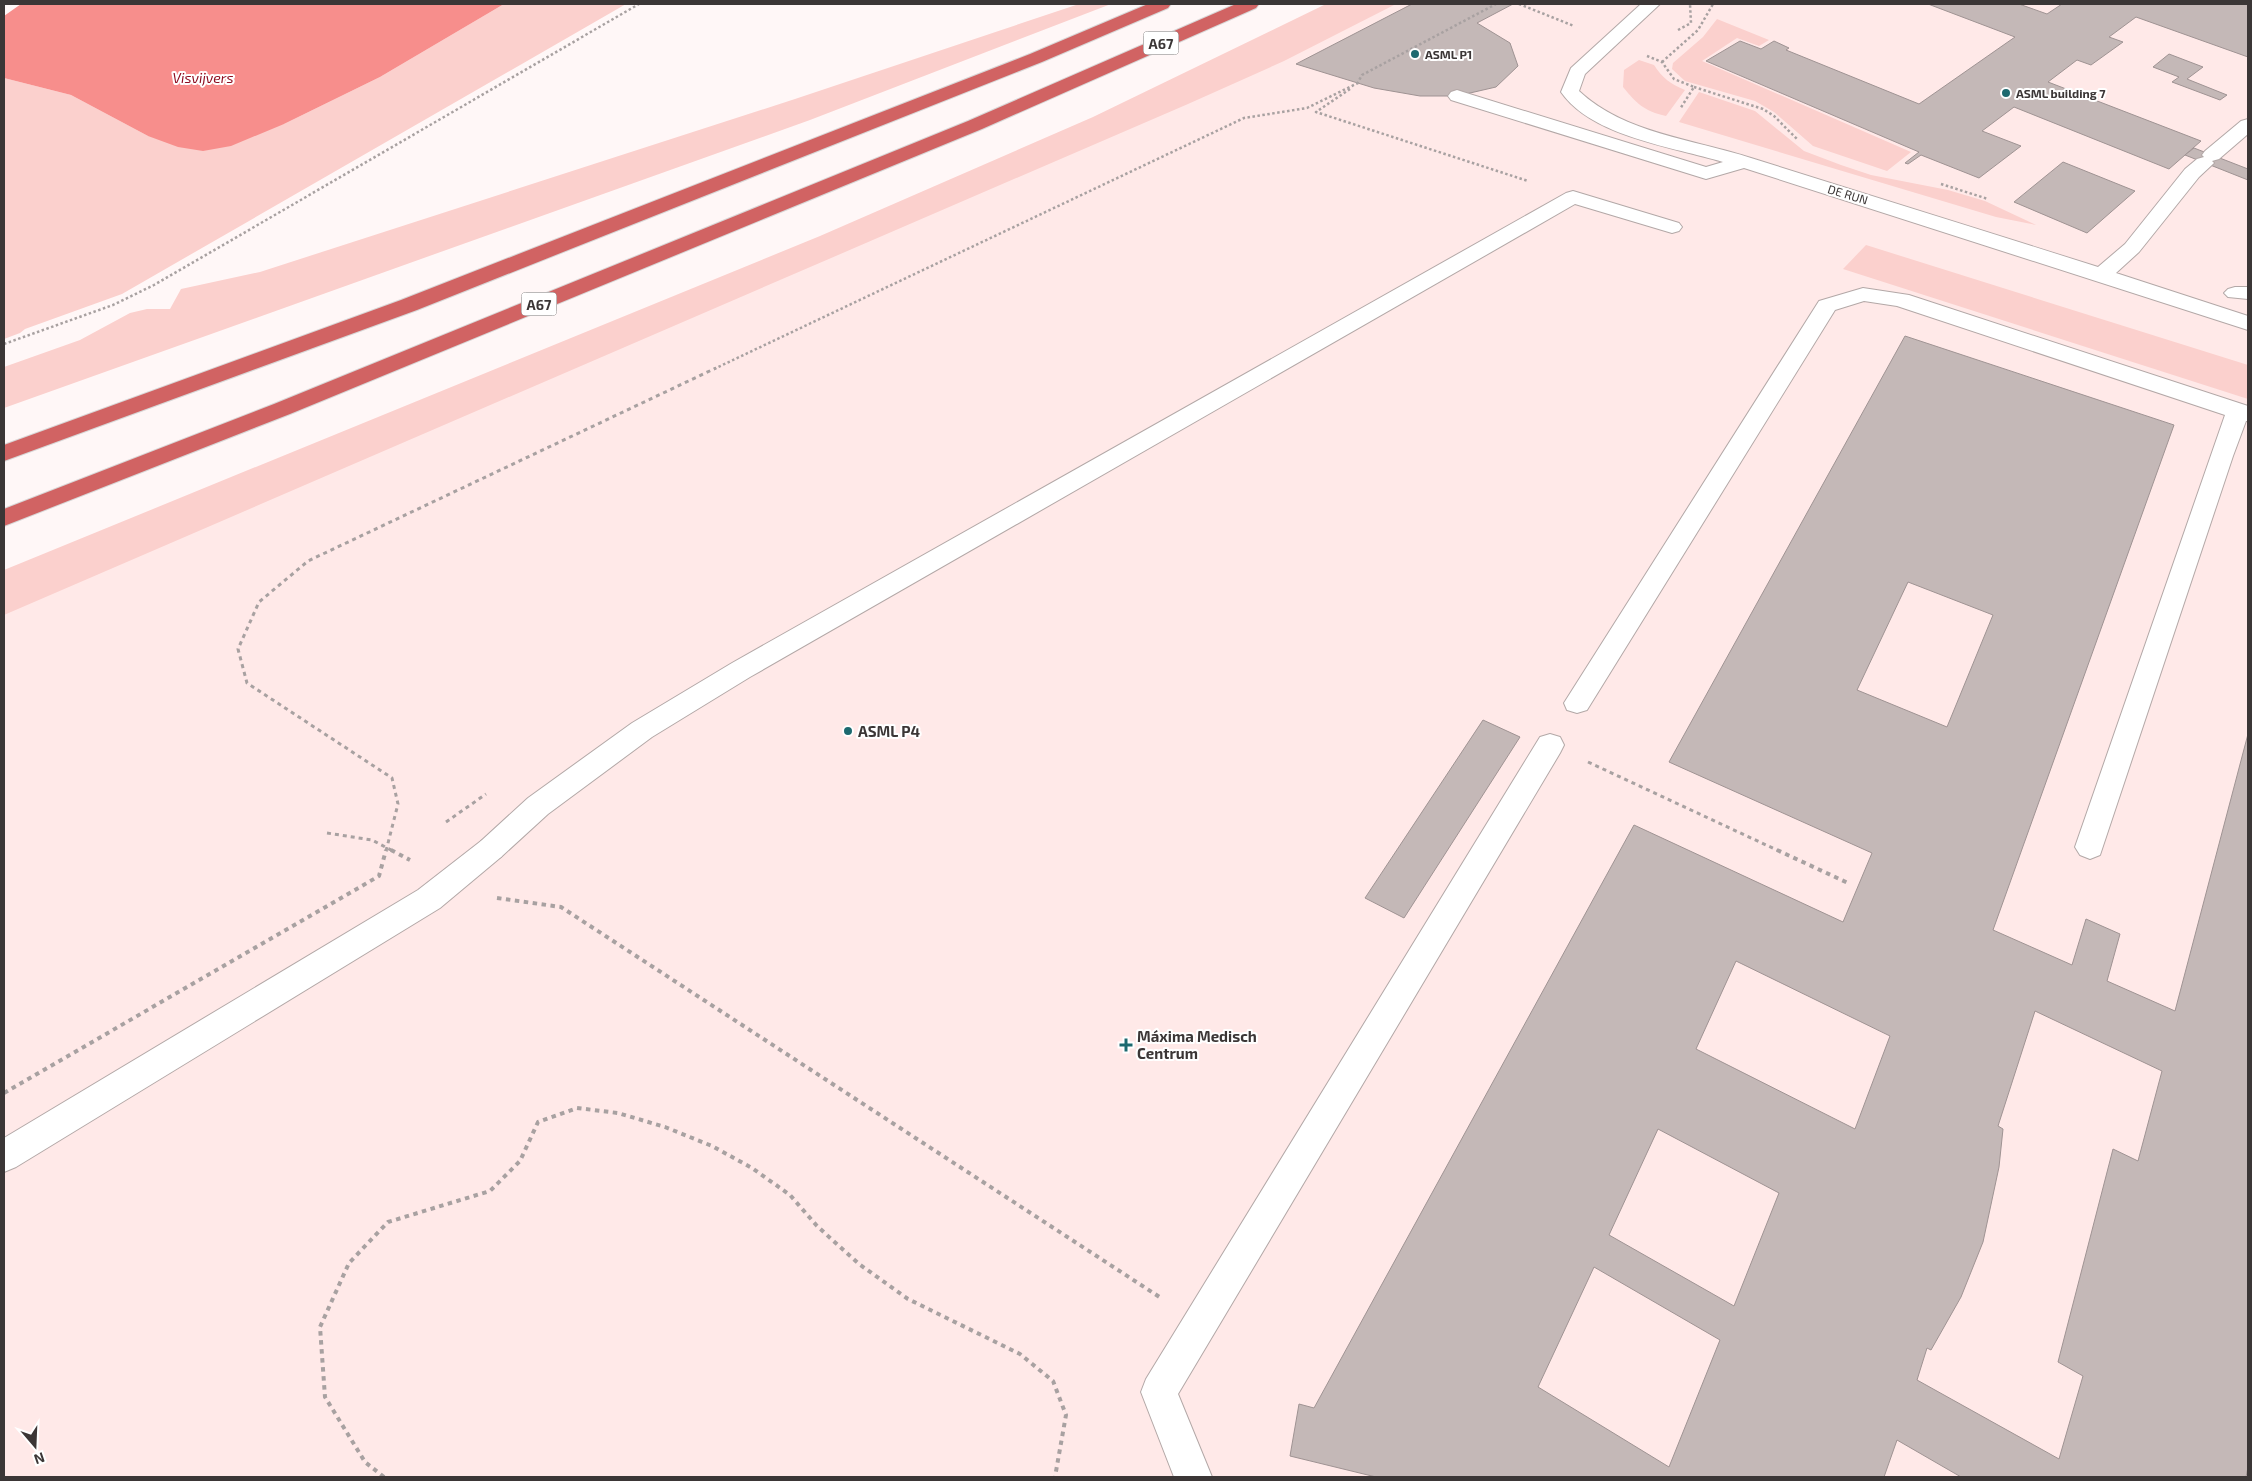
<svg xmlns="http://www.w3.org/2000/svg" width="2252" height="1481" font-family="'Exo 2',sans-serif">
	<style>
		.built { fill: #ffe9e8 }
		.green { fill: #fbd0cd }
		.water { fill: #f78e8c }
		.building { fill: #c4b8b7; stroke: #9f9393; fill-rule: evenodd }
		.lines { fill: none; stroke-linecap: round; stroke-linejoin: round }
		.service-casing { stroke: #b3a8a7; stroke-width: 2 }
		.minor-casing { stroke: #b3a8a7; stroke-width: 2 }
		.motorway-casing { stroke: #d8d7d7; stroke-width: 2 }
		.path-far2 { stroke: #a8a1a1; stroke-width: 2.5; stroke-dasharray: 2.5 2.5; stroke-linecap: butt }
		.path-far1 { stroke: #a8a1a1; stroke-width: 3; stroke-dasharray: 4 4; stroke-linecap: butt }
		.path { stroke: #a8a1a1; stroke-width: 4; stroke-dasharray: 4.5 4.5; stroke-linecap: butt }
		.service { fill: #fff; fill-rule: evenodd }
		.minor { fill: #fff; fill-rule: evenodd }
		.motorway { fill: #d16363; fill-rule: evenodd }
		.poi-dot { fill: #1d696f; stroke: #fff; stroke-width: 2 }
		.labels { text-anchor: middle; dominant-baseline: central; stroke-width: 4; stroke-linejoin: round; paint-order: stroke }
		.far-poi-label { font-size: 12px; font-weight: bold; fill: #3b3636; stroke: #fff; text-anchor: start }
		.far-street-label { font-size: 12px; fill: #3b3636; stroke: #fff }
		.shield { fill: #fff; stroke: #767272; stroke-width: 1 }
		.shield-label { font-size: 14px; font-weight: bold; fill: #3b3636 }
		.far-water-label { font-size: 14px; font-style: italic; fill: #8e0e21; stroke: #fff }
		.poi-label { font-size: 15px; font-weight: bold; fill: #3b3636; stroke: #fff; text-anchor: start }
	</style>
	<rect width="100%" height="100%" fill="#fff7f7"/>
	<polygon class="built" points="1367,4 2248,4 2248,1477 4,1477 4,613"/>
	<g class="green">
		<polygon points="504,4 626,4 122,294 25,329 20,333 4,339 4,78 71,95 148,136 284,124 380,77"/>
		<polygon points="1079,4 1111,4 810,120 4,408 4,367 80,340 130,313 147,309 170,309 181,289 260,272 795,99"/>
		<polygon points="1326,4 1396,4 1284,61 1188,104 4,615 4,570 820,236 1093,117"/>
		<polygon points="1717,19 1769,40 1759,46 1737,38 1702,61 1911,152 1887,171 1813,146 1774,112 1755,101 1685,81 1672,69 1673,63 1703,37"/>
		<path d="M1639 60 1654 65C1662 78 1671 84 1685 90L1666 116C1644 111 1637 104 1623 87L1624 70Z"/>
		<polygon points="1699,92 1755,111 1804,151 1841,165 1871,175 1948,190 1985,201 2036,225 1996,217 1679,122"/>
		<polygon points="1866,245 2248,365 2248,399 1843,269"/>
	</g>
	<polygon class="water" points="21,4 504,4 380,77 284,124 231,146 203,151 178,147 148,136 71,95 4,78 4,16"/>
	<g class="building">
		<polygon points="1412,4 1513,4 1477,23 1510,43 1518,66 1496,87 1457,96 1420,96 1374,88 1296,64"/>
		<polygon points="1928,4 2019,4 2047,14 2062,4 2248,4 2248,57 2136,17 2109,37 2123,42 2091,65 2077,60 2048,82 2201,141 2169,169 2014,107 1982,131 2021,146 1979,178 1921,155 1908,164 1905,163 1919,152 1706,61 1740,41 1761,49 1774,41 1789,48 1786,50 1919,104 2015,37"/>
		<polygon points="2169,54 2203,67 2187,79 2227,95 2220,100 2172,82 2179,77 2153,67"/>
		<polygon points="2194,148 2248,169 2248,180 2185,155"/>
		<polygon points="2063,162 2135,191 2087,233 2014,202"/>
		<path d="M1905 336 2174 425 1993 930 2072 965 2086 919 2120 934 2107 981 2175 1011 2248 734V1467L2246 1477H1961L1897 1440 1884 1477H1376L1290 1456 1299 1404 1314 1408 1634 825 1843 922 1872 853 1669 762ZM1908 582 1993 615 1947 727 1857 690ZM1736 961 1890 1036 1855 1129 1696 1049ZM2035 1011 2162 1071 2138 1161 2113 1149 2058 1362 2083 1376 2059 1459 1917 1380 1927 1348 1931 1350 1961 1297 1983 1242 1999 1167 2003 1129 1998 1126ZM1658 1129 1779 1193 1734 1306 1609 1235ZM1594 1267 1720 1340 1669 1467 1538 1387Z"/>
		<polygon points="1483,720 1520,737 1404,918 1365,898"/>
	</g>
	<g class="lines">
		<g class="service-casing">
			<g id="service">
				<path d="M1641 4H1660L1585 74 1579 91C1625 134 1693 139 1751 158 1866 194 1982 230 2098 267L2125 244 2185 169 2197 159 2204 157 2202 155 2205 151 2241 121 2248 119V134L2219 159 2212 161 2214 163 2199 177 2139 252 2116 273 2248 316V330L1744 168 1706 179 1451 100 1448 96 1451 92 1457 90 1463 92 1706 167 1723 162C1674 147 1592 137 1561 92L1571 68Z"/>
				<polygon points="1573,191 1679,223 1682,227 1679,231 1672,233 1575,204 750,677 652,737 548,814 501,857 491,861 481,857 476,849 481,841 528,798 632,723 732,663 1566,193"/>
				<polygon points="2235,287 2248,287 2248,299 2228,297 2224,293 2228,289"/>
				<polygon points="1863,288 1909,295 2248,406 2248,421 2246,421 2233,456 2100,855 2090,859 2080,855 2075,847 2225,415 1897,306 1864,301 1835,310 1587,710 1577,713 1567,710 1564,703 1819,301"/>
				<polygon points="1550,734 1560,737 1564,745 1560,753 1178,1394 1212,1477 1174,1477 1141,1392 1146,1379 1540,737"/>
			</g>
		</g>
		<g class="minor-casing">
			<polygon id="minor" points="491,837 501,841 506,849 501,857 440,908 16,1167 4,1172 4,1138 418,890 481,841"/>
		</g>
		<g class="motorway-casing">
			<g id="motorway">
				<polygon points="1148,4 1171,4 1168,8 1042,62 417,310 4,461 4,445 401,300 1030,54"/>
				<polygon points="1236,4 1259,4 1256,8 982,129 290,414 4,526 4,509 274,404 968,121"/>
			</g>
		</g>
		<g class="path-far2">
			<polyline points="1519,4 1574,26"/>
			<polyline points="1678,30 1691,23 1690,4"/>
			<polyline points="1647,56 1662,62 1674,79 1694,87 1680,109"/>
			<polyline points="1662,62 1698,30 1713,4"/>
			<polyline points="1357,84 1362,75 1496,4"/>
			<polyline points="1694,87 1763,109 1774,116 1798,140"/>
			<polyline points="1350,89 1316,112 1528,181"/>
			<polyline points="1941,184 1988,199"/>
			<polyline points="4,344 113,305 154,285 639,4"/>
			<polyline points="714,369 1244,118 1307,108 1358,83"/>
		</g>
		<g class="path-far1">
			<polyline points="1588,762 1779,851"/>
			<polyline points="446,822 486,794"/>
			<polyline points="327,833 372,840 393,851"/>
			<polyline points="386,851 398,804 392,778 247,683 238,649 259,602 308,561 716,368"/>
		</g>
		<g class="path">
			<polyline points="391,850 410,860"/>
			<polyline points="1777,850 1848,883"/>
			<polyline points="497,898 561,907 1161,1298"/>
			<polyline points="4,1093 379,876 386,850"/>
			<polyline points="384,1477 365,1462 325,1397 320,1327 349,1263 388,1222 490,1191 520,1161 538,1122 577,1108 618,1113 665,1127 712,1146 752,1168 790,1195 817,1226 859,1264 908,1299 1020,1354 1053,1381 1066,1415 1055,1477"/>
		</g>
		<use href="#service" class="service"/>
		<use href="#minor" class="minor"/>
		<use href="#motorway" class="motorway"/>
	</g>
	<g class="poi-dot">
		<circle cx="1415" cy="54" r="5"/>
		<circle cx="2006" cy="93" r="5"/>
		<circle cx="848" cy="731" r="5"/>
		<path d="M1123.5 1037.5h5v5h5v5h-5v5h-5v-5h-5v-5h5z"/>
	</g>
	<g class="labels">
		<g class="far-poi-label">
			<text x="1425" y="54">ASML P1</text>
			<text x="2016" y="93">ASML building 7</text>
		</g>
		<g class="far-street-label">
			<text transform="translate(1848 194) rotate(17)">DE RUN</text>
		</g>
		<g class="shield">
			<rect x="1143.5" y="31.5" width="35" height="23" rx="4"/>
			<rect x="521.5" y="292.5" width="35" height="23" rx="4"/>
		</g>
		<g class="shield-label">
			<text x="1161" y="43">A67</text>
			<text x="539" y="304">A67</text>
		</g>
		<g class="far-water-label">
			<text x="203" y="77">Visvijvers</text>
		</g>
		<g class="poi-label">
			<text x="858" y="731">ASML P4</text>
			<text x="1137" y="1036">Máxima Medisch<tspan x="1137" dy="17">Centrum</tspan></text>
		</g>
	</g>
	<rect width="2252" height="1481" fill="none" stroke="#3b3636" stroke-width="10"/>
	<g transform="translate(35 1446) rotate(161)" stroke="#ffffff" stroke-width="4" paint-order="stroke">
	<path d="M0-4L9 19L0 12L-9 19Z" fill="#3b3636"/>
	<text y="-8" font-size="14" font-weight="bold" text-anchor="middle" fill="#3b3636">N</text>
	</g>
</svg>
